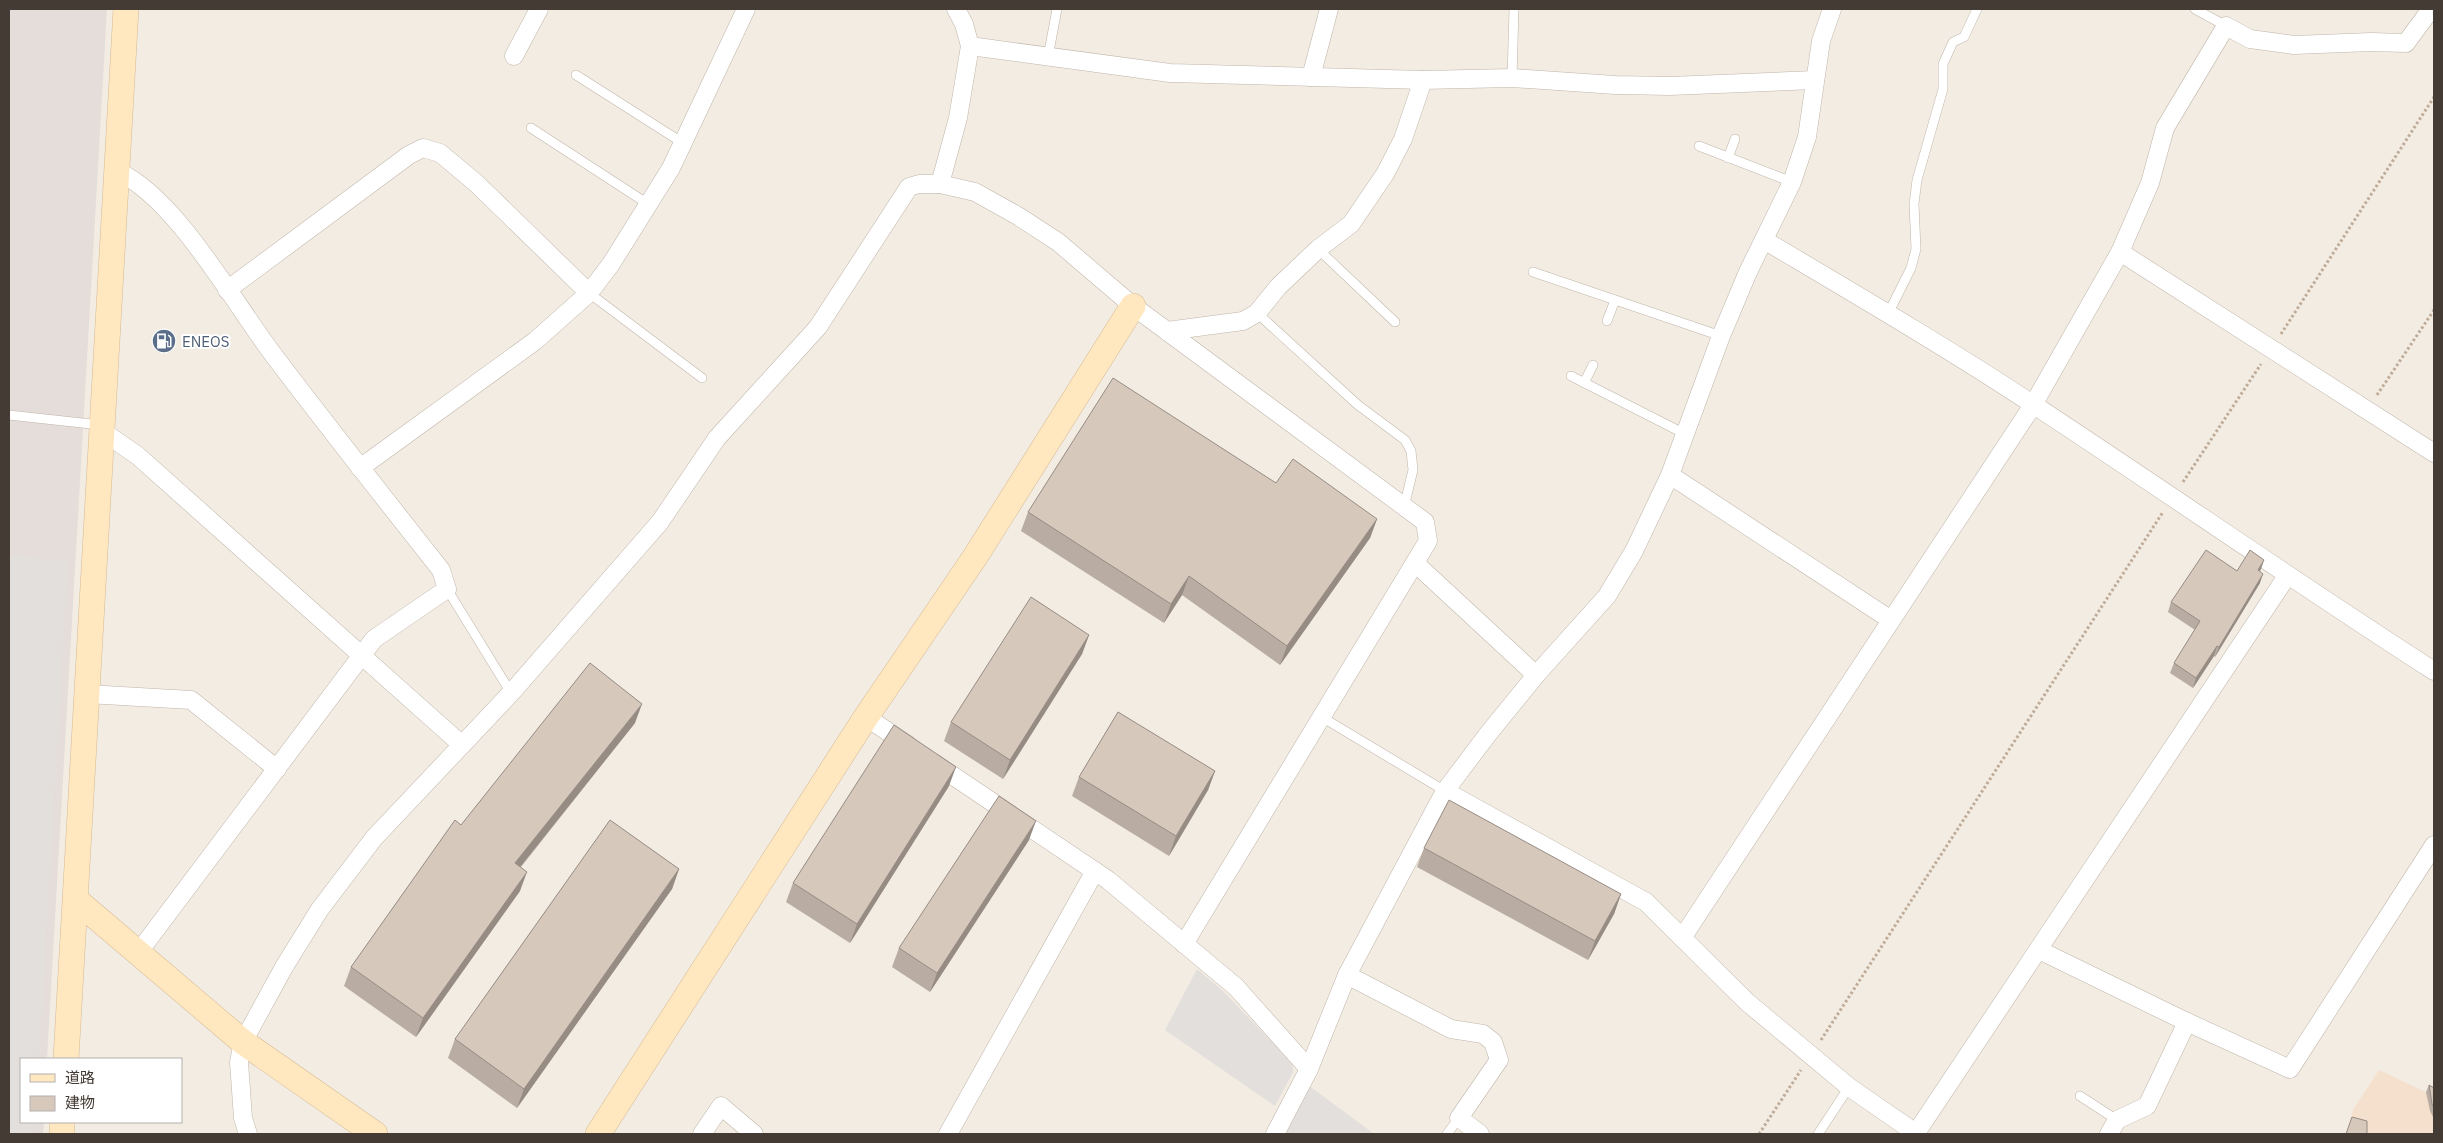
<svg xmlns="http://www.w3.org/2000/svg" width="2443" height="1143" font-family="'IBM Plex Sans','Noto Sans JP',sans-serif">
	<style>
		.commercial { fill: #f5dfcd }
		.industrial { fill: #e4ddd9 }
		.parking { fill: #e2dfdc }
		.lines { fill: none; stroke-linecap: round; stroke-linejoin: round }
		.lane-casing { stroke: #c0b5a9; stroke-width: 10 }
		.street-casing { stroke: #c0b5a9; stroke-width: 19 }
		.secondary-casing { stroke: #d6bb94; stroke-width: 26 }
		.path { stroke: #bfab97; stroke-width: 3; stroke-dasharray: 2.5 2.5; stroke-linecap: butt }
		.lane { stroke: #fff; stroke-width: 9 }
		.street { stroke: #fff; stroke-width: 18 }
		.secondary { stroke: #ffe7c0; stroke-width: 25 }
		.wall { fill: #b9aca2 }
		.shaded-wall { fill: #968c84 }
		.building { fill: #d7c8bc; stroke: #968c84 }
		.labels { text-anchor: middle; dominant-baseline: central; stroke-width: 4; stroke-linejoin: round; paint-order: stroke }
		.service-label { font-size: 15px; fill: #4e5e75; stroke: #fff; text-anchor: start }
	</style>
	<rect width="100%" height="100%" fill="#f2ece3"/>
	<polygon class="commercial" points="2379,1070 2434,1096 2434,1134 2346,1134 2353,1110"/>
	<polygon class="industrial" points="9,9 107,9 47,1059 21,1059 21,1122 44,1122 43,1134 9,1134"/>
	<g class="parking">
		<polygon points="9,555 68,561 39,1059 21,1059 21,1122 35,1122 34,1134 9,1134"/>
		<polygon points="1197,969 1223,991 1292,1063 1293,1072 1275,1106 1165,1030"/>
		<polygon points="1308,1085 1374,1134 1282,1134"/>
	</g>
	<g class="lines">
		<g class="lane-casing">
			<g id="lane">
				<polyline points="2195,9 2226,26"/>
				<polyline points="1048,57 1057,9"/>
				<polyline points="576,75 683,143"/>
				<polyline points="1512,78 1514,9"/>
				<polyline points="531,128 648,204"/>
				<polyline points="1699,146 1792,182"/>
				<polyline points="1728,158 1735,139"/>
				<polyline points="1318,249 1395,322"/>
				<polyline points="1533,272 1721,336"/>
				<polyline points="589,293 702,378"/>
				<polyline points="1257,313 1358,405 1405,440 1411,451 1413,470 1404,507"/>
				<polyline points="1888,314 1911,268 1916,249 1914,204 1917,180 1943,89 1943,64 1953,42 1964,37 1977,9"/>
				<polyline points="1607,321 1615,300"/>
				<polyline points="1571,376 1685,434"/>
				<polyline points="1584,383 1593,365"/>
				<polyline points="9,415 100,425"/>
				<polyline points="447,589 511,693"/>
				<polyline points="1320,716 1445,791"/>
				<polyline points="2080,1096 2117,1120"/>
				<polyline points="1447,1134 1459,1118"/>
				<polyline points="1818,1134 1849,1087"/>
			</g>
		</g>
		<g class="street-casing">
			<g id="street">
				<polyline points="970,46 1170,73 1423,80 1512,78 1615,85 1670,86 1815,80"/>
				<polyline points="514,56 539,9"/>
				<polyline points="1311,77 1329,9"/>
				<path d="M117 171C176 198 232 300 272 353 327 426 384 498 441 570L447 589 374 639 138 953"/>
				<polyline points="940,184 958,118 970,46 964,24 956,9"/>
				<path d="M1764 240C1855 294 1946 347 2034 405 2168 493 2300 585 2434 671"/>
				<polyline points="2120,252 2434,453"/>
				<polyline points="227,290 409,155 423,148 440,153 476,183 589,293"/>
				<polyline points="1167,331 1243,321 1257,313 1278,287 1318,249 1351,224 1385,174 1403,139 1423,80"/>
				<polyline points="102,431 138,456 462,745"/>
				<polyline points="360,468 535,341 589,293 611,264 671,168 746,9"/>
				<polyline points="1670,475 1891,620"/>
				<polyline points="1415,563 1536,675"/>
				<polyline points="87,694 191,700 277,769"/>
				<polyline points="866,717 908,745"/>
				<polyline points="934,763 1108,880 1236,987 1309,1069"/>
				<polyline points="1445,791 1646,902 1747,1002 1849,1087 1917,1134"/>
				<polyline points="1682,938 2033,405 2120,252 2150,183 2165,128 2226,26 2250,39 2294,45 2371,42 2406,43 2431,9"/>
				<polyline points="2039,950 2187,1022 2290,1069 2434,845"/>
				<polyline points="1347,975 1451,1029 1483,1034 1493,1042 1499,1060 1459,1118 1480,1134"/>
				<polyline points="1916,1133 2287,576"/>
				<polyline points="248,1134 243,1118 239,1062 243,1042 284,967 320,909 374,838 511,693 660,522 717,438 818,327 909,187 919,184 940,184 975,192 1018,216 1058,242 1133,306 1425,522 1428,541 1184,944"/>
				<polyline points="702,1134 721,1106 754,1134"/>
				<polyline points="948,1134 1095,871"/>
				<polyline points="1275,1134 1309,1069 1347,975 1445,791 1488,734 1536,675 1607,596 1634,551 1670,475 1721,336 1748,272 1792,182 1807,137 1821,41 1832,9"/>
				<polyline points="2109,1134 2117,1120 2147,1106 2187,1022"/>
			</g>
		</g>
		<g class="secondary-casing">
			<g id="secondary">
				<polyline points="76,900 243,1042 375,1134"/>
				<polyline points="66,1059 126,9"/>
				<polyline points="62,1134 62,1122"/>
				<polyline points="598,1134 866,717 975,557 1133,306"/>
			</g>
		</g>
		<g class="path">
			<polyline points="2281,334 2434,97"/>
			<polyline points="2377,395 2434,310"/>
			<polyline points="2183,482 2261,364"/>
			<polyline points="1821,1040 2163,512"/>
			<polyline points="1759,1134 1801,1070"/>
		</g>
		<use href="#lane" class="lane"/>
		<use href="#street" class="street"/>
		<use href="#secondary" class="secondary"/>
	</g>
	<g class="wall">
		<polygon points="1276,483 1377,519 1370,538 1280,665 1182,595 1164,623 1021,531 1028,512"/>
		<polygon points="2264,560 2260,571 2260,583 2215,657 2214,656 2193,688 2170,673 2174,663 2195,630 2168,612 2171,602 2237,571"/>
		<polygon points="1089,635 1082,654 1003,779 944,741 951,722"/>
		<polygon points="635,723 521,867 520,891 416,1037 344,986 351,967 461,825"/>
		<polygon points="1215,771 1208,790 1169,856 1072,796 1079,777"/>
		<polygon points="949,786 850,943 786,902 793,883"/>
		<polygon points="1029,840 930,992 892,967 899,948"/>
		<polygon points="1424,848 1621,894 1614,914 1588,960 1417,867"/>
		<polygon points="679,869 672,889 517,1108 448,1058 455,1039"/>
		<polygon points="2429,1085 2434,1088 2434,1119 2430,1111 2426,1092"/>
	</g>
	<g class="shaded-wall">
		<polygon points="1377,519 1370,538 1280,665 1287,646"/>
		<polygon points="2264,560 2261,569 2254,579 2258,570"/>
		<polygon points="2263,574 2260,583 2215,657 2219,647"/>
		<polygon points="1189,576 1182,595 1164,623 1171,604"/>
		<polygon points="1089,635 1082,654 1003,779 1010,760"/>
		<polygon points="2217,646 2214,656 2193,688 2196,678"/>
		<polygon points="642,704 635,723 508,882 515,863"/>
		<polygon points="956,767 949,786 850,943 857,924"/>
		<polygon points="1215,771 1208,790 1169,856 1176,836"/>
		<polygon points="1036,821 1029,840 930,992 937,973"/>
		<polygon points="679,869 672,889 517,1108 524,1089"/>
		<polygon points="527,872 520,891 416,1037 423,1018"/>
		<polygon points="1621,894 1614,914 1588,960 1595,941"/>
	</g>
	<g class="building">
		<polygon points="1113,378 1276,483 1293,459 1377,519 1287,646 1189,576 1171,604 1028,512"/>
		<polygon points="2206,550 2237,571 2250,550 2264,560 2258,570 2263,574 2219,647 2217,646 2196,678 2174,663 2200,621 2171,602"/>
		<polygon points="1031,597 1089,635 1010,760 951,722"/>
		<polygon points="590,663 642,704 515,863 527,872 423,1018 351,967 455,820 461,825"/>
		<polygon points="1118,712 1215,771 1176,836 1079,777"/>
		<polygon points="894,725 956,767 857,924 793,883"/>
		<polygon points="999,796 1036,821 937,973 899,948"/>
		<polygon points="1449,800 1621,894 1595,941 1424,848"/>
		<polygon points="610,820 679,869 524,1089 455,1039"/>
		<polygon points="2429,1085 2434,1088 2434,1108 2432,1104"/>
		<polygon points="2352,1117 2367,1121 2367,1134 2346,1134"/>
	</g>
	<defs>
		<g id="fuel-disc" transform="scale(1.25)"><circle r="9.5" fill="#5c6f8a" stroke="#fff"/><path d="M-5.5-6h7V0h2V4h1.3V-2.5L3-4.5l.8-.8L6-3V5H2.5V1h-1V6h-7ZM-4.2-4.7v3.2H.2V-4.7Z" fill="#fff"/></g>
	</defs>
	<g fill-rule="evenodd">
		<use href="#fuel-disc" x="164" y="341"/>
	</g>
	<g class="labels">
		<g class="service-label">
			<text x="182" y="341">ENEOS</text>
		</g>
	</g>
	<rect width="2443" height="1143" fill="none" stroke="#443b34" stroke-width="20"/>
	<rect x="20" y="1058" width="162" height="65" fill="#ffffff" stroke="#b4b1ae"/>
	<rect x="30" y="1074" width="25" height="8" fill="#ffe7c0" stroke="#b4b1ae"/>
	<text x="65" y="1083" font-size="15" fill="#443b34">道路</text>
	<rect x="30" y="1096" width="25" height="15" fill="#d7c8bc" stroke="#b4b1ae"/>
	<text x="65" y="1108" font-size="15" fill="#443b34">建物</text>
</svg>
